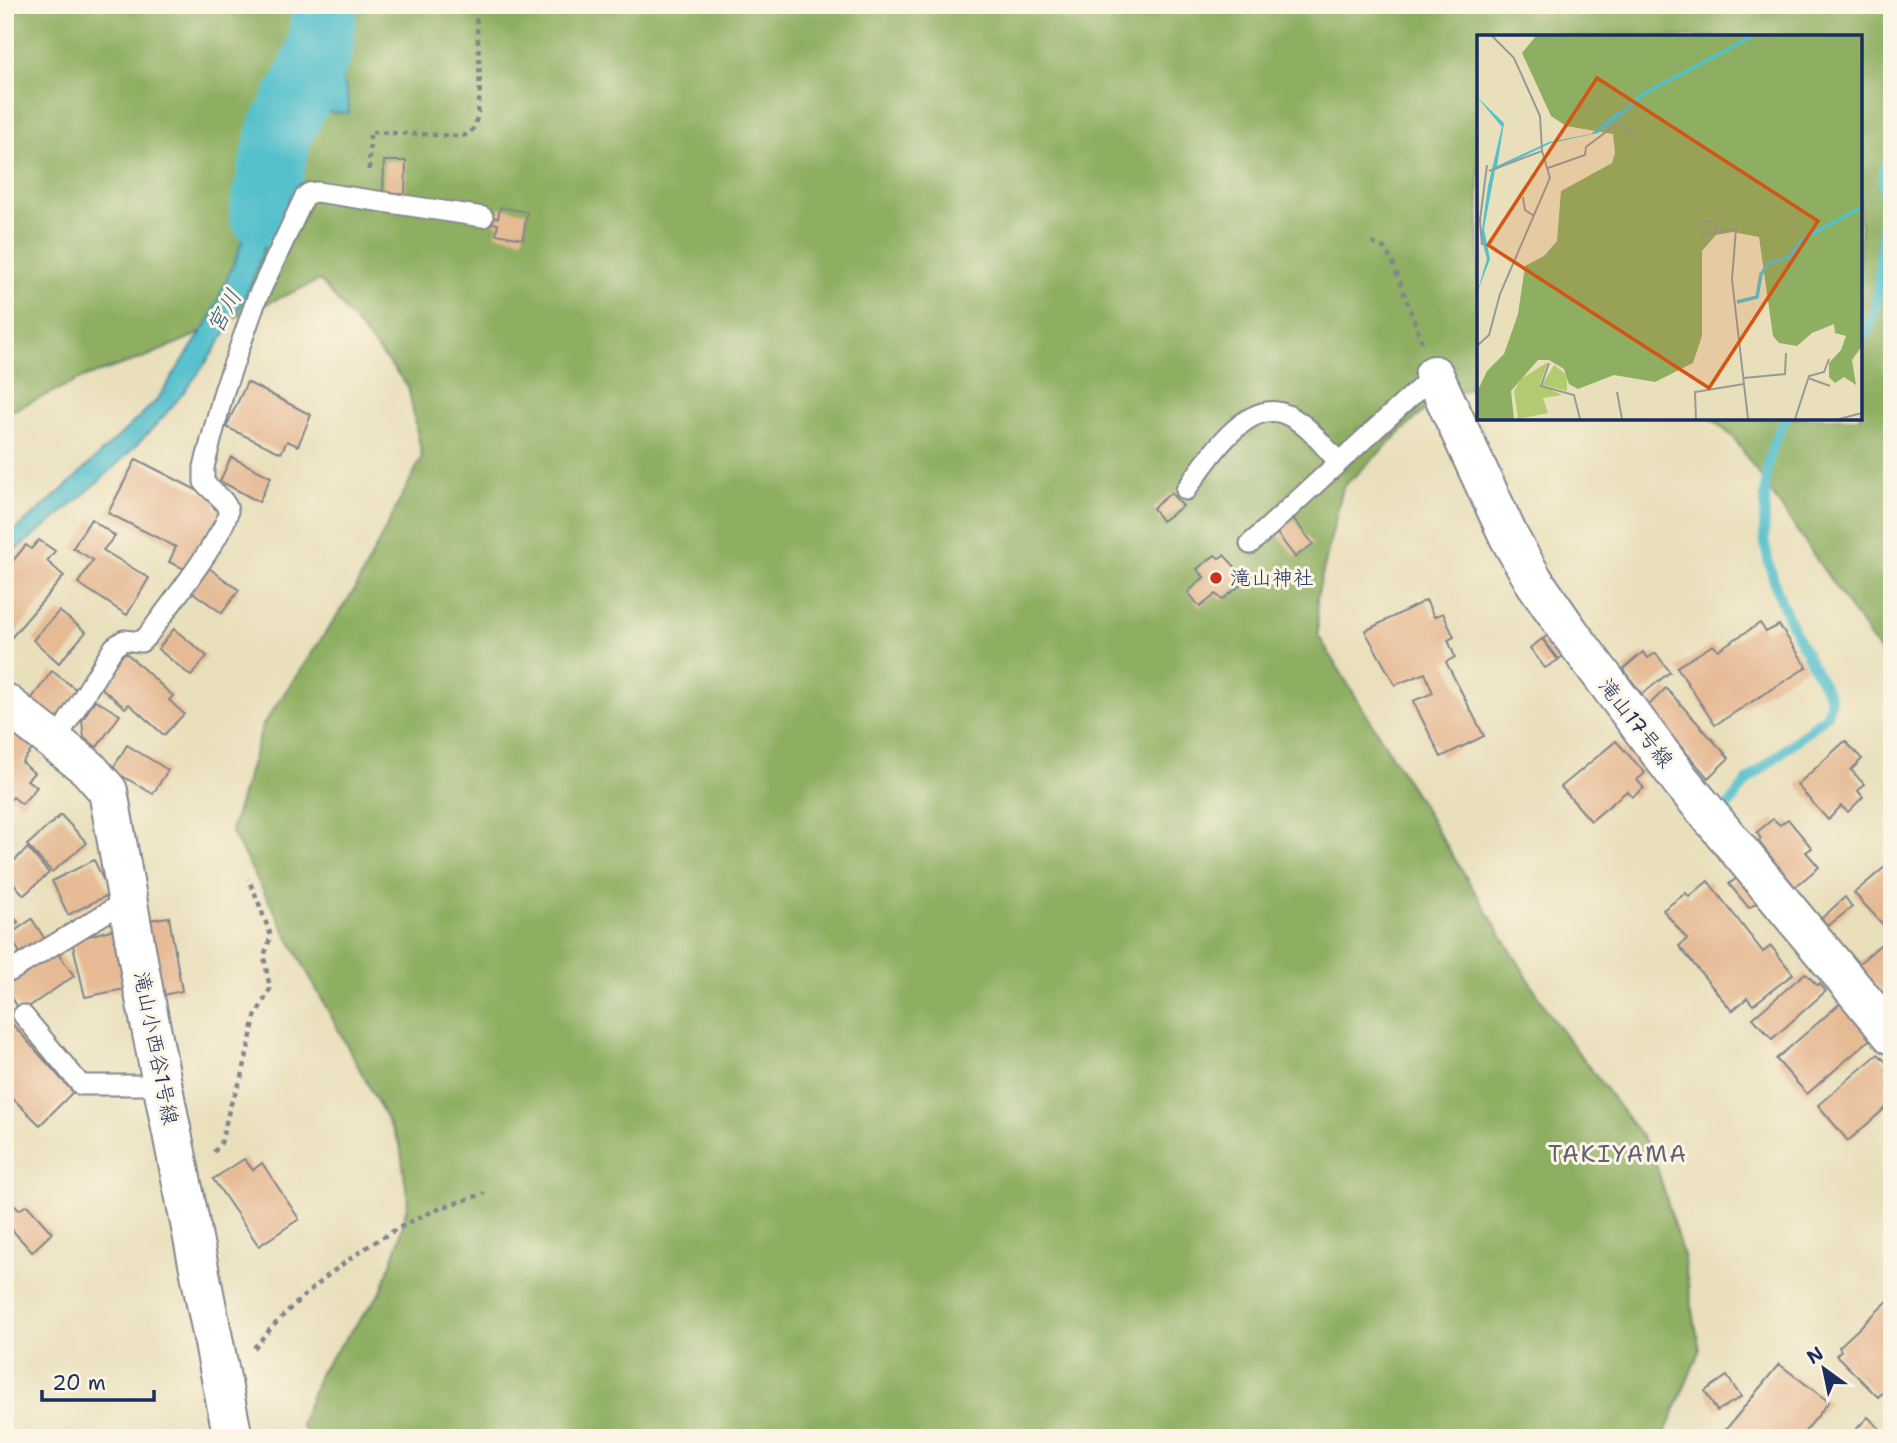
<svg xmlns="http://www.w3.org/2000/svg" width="1897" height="1443" font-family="'Shantell Sans','Klee One',sans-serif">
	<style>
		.forest { fill: #8eaf62; stroke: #546f60; stroke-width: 2 }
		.water { fill: #53c0cc; stroke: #377895; stroke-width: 2 }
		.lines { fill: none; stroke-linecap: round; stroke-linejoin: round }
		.stream { stroke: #53c0cc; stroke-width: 10 }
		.river { stroke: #53c0cc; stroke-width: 66 }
		.building { fill: #e6ba94 }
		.lane-casing { stroke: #82878c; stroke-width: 23 }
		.street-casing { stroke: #82878c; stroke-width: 42 }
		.path { stroke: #82878c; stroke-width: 4.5; stroke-dasharray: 5 5; stroke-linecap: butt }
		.lane { stroke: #fff; stroke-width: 19 }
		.street { stroke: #fff; stroke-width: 38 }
		.poi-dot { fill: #c8321e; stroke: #fcf5e5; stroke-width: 2.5 }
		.labels { text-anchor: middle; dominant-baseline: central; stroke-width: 6; stroke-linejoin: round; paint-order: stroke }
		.poi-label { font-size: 21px; fill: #1b2f5e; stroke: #fcf5e5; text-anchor: start }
		.street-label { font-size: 21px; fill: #1b2f5e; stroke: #fcf5e5 }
		.water-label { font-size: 23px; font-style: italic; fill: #2c5a7f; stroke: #fcf5e5 }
		.neighbourhood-label { font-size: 23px; letter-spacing: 2px; fill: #626071; stroke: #fcf5e5 }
		.inset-river { fill: none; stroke: #53c0cc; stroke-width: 3.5 }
		.inset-road { fill: none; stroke: #979996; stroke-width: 2 }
		.view { fill: #d45514; fill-opacity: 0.15; stroke: #d45514; stroke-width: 3.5 }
		.inset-edge { fill: none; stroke: #1b2f5e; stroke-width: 3.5 }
	</style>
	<rect width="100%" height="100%" fill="#fcf5e5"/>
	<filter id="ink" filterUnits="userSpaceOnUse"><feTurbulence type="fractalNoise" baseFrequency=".0143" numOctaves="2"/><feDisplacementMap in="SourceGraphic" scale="14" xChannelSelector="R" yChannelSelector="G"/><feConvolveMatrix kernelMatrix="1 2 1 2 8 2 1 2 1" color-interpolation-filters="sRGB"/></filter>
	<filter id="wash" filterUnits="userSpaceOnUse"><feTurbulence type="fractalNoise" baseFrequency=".00686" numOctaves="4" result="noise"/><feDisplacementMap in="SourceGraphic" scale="28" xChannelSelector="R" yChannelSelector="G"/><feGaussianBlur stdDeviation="1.57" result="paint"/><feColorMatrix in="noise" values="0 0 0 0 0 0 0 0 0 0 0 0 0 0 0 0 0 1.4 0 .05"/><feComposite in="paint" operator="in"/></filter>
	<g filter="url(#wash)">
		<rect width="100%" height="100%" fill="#e9dfbb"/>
		<polygon class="forest" points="5,5 1892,5 1892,670 1734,438 1711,418 1860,418 1860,37 1479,37 1479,384 1431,404 1343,487 1317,597 1318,635 1552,1018 1652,1150 1683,1256 1700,1350 1663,1438 309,1438 301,1424 320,1372 381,1292 399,1241 408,1201 400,1144 231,831 263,725 355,589 422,457 408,386 320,280 148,356 85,377 5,414"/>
		<g class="water">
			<path d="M322 36C335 60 349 84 349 113L263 110 288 67Z"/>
			<path d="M250 123 308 125C300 142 290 159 283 177 278 188 276 201 274 213 268 235 262 258 253 279 203 395 104 483 5 558V539L60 492 157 400 210 319 239 251 252 203 257 152Z"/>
		</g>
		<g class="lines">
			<g class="stream">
				<polyline points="1860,339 1866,333 1876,308 1885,207 1883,171 1892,153"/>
				<path d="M1731 818 1725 810 1748 780 1827 715 1831 698C1804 650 1774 600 1765 544 1763 532 1765 518 1765 506 1765 470 1768 450 1786 418"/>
			</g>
			<polyline class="river" points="262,213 279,134 306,83 320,48 325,5"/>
		</g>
		<g id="blocks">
			<g class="building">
				<polygon points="384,161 406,161 405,195 383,194"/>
				<polygon points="500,207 527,212 523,239 496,234 498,224 492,223 493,218 498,218"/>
				<polygon points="247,382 311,415 298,446 287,441 281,453 226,427"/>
				<polygon points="231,457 271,477 259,502 220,481"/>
				<polygon points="136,459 216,500 214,508 220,511 187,570 169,562 176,547 108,513"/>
				<polygon points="1171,493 1183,506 1162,521 1153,508"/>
				<polygon points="91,519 115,536 103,550 149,578 127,615 78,583 93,560 73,548"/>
				<polygon points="1294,519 1313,544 1295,557 1276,532"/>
				<polygon points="39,540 55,551 47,561 64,576 5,645 5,570 26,545 31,549"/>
				<polygon points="1215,555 1219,558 1224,555 1243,575 1238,580 1242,584 1222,600 1216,594 1200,607 1188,592 1204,577 1197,569"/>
				<polygon points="206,566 239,590 222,613 188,589"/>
				<polygon points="1426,600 1434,617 1443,613 1454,637 1448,640 1455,657 1446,662 1484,736 1441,757 1413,701 1433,693 1425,673 1395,685 1365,631"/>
				<polygon points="59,611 86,632 59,663 33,640"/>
				<polygon points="1760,623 1766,632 1779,625 1807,667 1715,725 1677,667 1713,645 1718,650"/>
				<polygon points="174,629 207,656 191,676 158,649"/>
				<polygon points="1555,630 1570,651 1559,659 1543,639"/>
				<polygon points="1542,639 1558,660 1545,668 1530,648"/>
				<polygon points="125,652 173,696 169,700 184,714 164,735 129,704 125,708 98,685"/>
				<polygon points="1643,652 1648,658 1656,653 1670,672 1642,694 1623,669"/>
				<polygon points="52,671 78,691 54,724 27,705"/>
				<polygon points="1666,688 1729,758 1708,778 1647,707"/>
				<polygon points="95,700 120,715 97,747 84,738 82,721"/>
				<polygon points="5,721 34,747 22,762 34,773 27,780 37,787 22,804 13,797 5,805"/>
				<polygon points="1616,741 1645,773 1637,780 1644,788 1632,797 1627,791 1591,821 1561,787"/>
				<polygon points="1845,741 1862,759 1851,770 1864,784 1858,791 1863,797 1848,812 1841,806 1828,820 1797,785"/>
				<polygon points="127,745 168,770 153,794 112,770"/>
				<polygon points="61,815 87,843 52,872 27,845"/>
				<polygon points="1773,819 1780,825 1788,819 1812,848 1806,852 1819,867 1795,887 1758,841 1761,839 1757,832"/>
				<polygon points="28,848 49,873 24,895 5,874 5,869"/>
				<polygon points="94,860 110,894 68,915 52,881"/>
				<polygon points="1892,861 1892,924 1887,929 1854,893"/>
				<polygon points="1741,875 1761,900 1749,908 1729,884"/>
				<polygon points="1708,881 1763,952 1771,946 1793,974 1753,1005 1747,998 1732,1011 1679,946 1687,939 1663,910 1686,893 1689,897"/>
				<polygon points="1845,897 1852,907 1828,926 1821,919"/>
				<polygon points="5,908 18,922 5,934"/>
				<polygon points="169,917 182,991 158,996 143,921"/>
				<polygon points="32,919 46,941 22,956 9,935"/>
				<polygon points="117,928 129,988 85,997 72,941"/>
				<polygon points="1886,940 1892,947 1892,1004 1858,964"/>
				<polygon points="56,950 74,976 21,1012 5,987 5,981"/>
				<polygon points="1805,973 1817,985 1820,984 1826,991 1772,1039 1753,1018"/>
				<polygon points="1842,1002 1874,1036 1807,1094 1776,1059"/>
				<polygon points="5,1016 73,1092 40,1125 10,1096 5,1101"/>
				<polygon points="1878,1054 1891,1067 1887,1070 1892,1076 1892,1102 1848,1141 1818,1105"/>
				<polygon points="244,1159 253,1170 262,1163 299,1219 259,1246 213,1179"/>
				<polygon points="5,1197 19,1210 27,1205 52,1233 32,1252 5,1222"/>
				<polygon points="1892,1297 1892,1384 1878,1397 1836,1355 1841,1351 1839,1347"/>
				<polygon points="1779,1364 1829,1402 1800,1438 1719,1438"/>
				<polygon points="1727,1376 1741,1397 1717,1411 1705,1391"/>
				<polygon points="1868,1417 1889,1438 1848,1438"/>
			</g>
		</g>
	</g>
	<g filter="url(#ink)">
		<use href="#blocks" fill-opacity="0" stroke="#82878c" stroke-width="2"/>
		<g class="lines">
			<g class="lane-casing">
				<g id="lane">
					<path d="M1186 490C1205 463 1244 401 1282 413 1305 420 1323 446 1339 462"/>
					<polyline points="1250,544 1434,375"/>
					<path d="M55 742 114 647 124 640 141 642 148 635C162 616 229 529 228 511 226 498 211 492 204 482V467L224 391 257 298 304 198 309 193 317 192 483 217"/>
					<polyline points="11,971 127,900"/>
					<polyline points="23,1015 81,1085 163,1085"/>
				</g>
			</g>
			<g class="street-casing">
				<g id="street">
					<polyline points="1434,375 1509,537 1534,581 1570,633 1681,781 1892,1035"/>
					<polyline points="5,703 88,768 108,791 144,993 233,1438"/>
				</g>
			</g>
			<g class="path">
				<path d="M369 170 370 132 458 136C464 136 468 135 472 130 486 111 477 31 475 5"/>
				<polyline points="1372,243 1384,248 1392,261 1422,342"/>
				<polyline points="214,1152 221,1143 230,1106 242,1077 255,1017 270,989 264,956 271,936 256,896 248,879"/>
				<path d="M254 1348C299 1293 364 1242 429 1213 447 1205 467 1200 485 1193"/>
			</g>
			<use href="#lane" class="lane"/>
			<use href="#street" class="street"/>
		</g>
	</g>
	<circle class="poi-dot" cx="1216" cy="578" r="7"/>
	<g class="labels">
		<g class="poi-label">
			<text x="1230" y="578">滝山神社</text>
		</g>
		<g class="street-label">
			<text transform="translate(1636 723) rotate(52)">滝山17号線</text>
			<text transform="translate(156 1048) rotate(79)">滝山小西谷1号線</text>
		</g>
		<g class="water-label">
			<text transform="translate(224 311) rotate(-61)">宮川</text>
		</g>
		<g class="neighbourhood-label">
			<text x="1618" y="1154">TAKIYAMA</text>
		</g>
	</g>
	<g transform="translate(1477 35)">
		<rect width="385" height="385" fill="#e9dfbb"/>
		<path d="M71 327 63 349 85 360 66 363 71 378 41 384 37 356 44 344ZM77 330 90 340V356L65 350Z" fill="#b3cb70"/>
		<path d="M59 1H385V311L375 325 379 350 367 342 358 348 352 342V328L364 315 369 301 358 298 357 289 335 298 320 311 302 308 296 301 282 202 256 197 239 200 225 216V301L216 328 178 347 137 340 101 354 92 349 87 334 72 325H61L34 356 37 384H0V357L10 336 27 319 41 279 48 231 67 221 80 206 84 156 135 128 138 118 136 99 89 91 74 81 45 18Z" fill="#8eaf62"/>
		<path d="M0 62 27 88 20 131 72 107 114 99 140 76 147 80 121 98 74 108 18 135 7 194 13 224 0 258 10 224 4 202 11 151 25 92Z" fill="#53c0cc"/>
		<path class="inset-river" d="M135 87 166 59 276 1M260 267 280 262 284 239 293 228 312 222 326 204 385 172"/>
		<path class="inset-road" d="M71 133 108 120 109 112 141 88 160 104M12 136 65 116 63 81 37 23 15 1M46 162 48 175 57 181M221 189 236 186 241 197M224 200 259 194 255 244 271 384M5 210 3 185 10 130M0 311 12 300 23 259 73 143 65 116M72 328 64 351 97 360 103 384M267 343 308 339 309 318M331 343 353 351M140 357 145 384M219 384 218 357 267 349M318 384 332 341 347 337 352 324M362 384 385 378"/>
		<path class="view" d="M120 43 341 186 232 353 11 210Z"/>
		<rect width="385" height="385" class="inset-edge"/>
	</g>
	<rect width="1897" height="1443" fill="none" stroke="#fcf5e5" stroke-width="28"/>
	<g transform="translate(1824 1369) rotate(327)" stroke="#fcf5e5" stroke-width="5" paint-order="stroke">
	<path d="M0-5L12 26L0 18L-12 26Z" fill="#1b2f5e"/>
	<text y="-10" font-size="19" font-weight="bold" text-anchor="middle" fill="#1b2f5e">N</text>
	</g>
	<path d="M42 1390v10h112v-10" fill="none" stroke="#1b2f5e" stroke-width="3.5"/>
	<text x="52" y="1390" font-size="21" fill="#1b2f5e" stroke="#fcf5e5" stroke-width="5" paint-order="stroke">20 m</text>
</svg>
